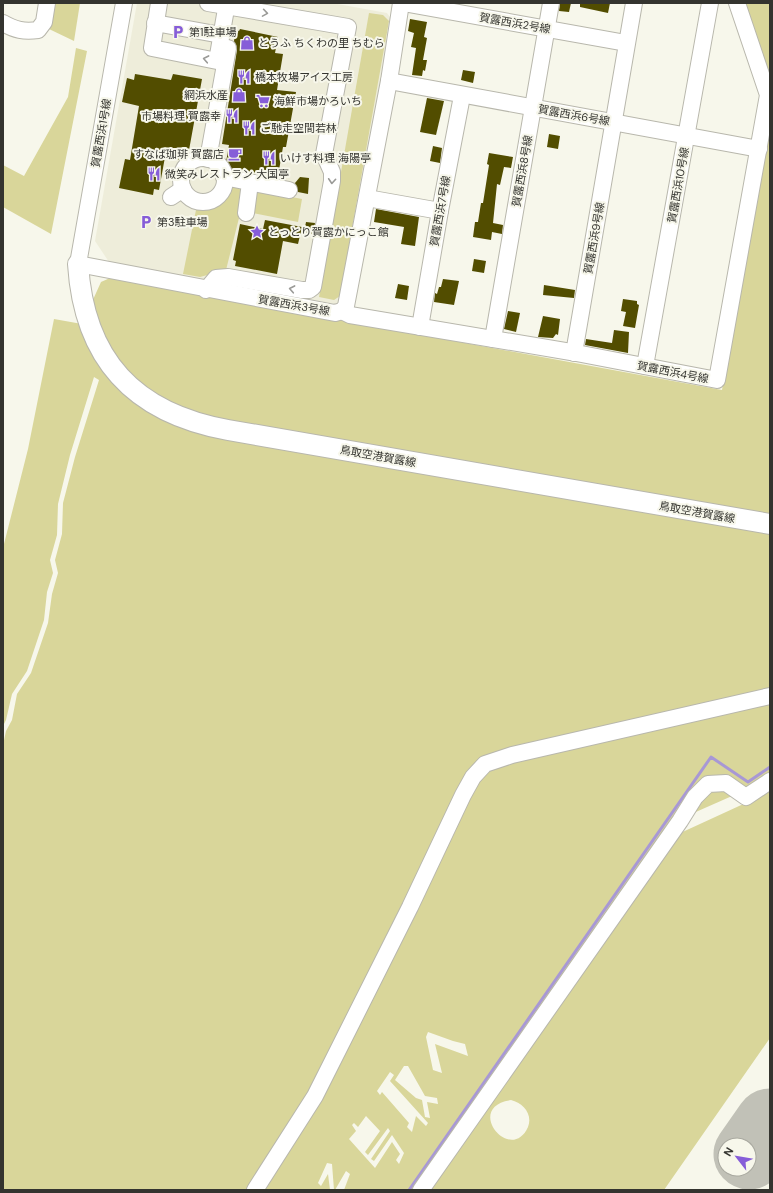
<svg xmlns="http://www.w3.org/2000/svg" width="773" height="1193" font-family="'DM Sans','Noto Sans JP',sans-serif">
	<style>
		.built { fill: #eeedda }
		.green { fill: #d9d69a; fill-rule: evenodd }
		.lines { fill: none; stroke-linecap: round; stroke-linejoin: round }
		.stream { stroke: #a898d5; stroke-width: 3 }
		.runway { stroke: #c1c1b7; stroke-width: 71 }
		.building { fill: #524d00 }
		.minor-casing { stroke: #b8b7ac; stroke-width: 18 }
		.major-casing { stroke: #b8b7ac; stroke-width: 22 }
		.minor { stroke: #fff; stroke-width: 16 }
		.major { stroke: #fff; stroke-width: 20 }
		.oneway { stroke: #9a9a97 }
		.labels { text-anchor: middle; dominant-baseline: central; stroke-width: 4; stroke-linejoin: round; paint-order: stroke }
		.street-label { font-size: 11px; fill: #34342f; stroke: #f7f7eb }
		.poi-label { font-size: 11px; fill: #34342f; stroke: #f7f7eb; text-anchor: start }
	</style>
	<rect width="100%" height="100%" fill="#f7f7eb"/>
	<polygon class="built" points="137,3 332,3 387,13 392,20 342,300 335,304 109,262 95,241"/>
	<g class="green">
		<polygon points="54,3 80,3 74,41 49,29"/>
		<polygon points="744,3 770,3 770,81"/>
		<polygon points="369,13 383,15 389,21 340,296 334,300 319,297"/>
		<polygon points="76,48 87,51 51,234 3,207 3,165 24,176 68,97"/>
		<polygon points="770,119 770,691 483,762 309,1099 250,1190 3,1190 3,745 6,731 12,720 17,694 31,673 48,623 52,594 58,573 55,560 62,534 63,503 75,457 99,380 94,377 70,455 58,504 57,535 50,560 53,573 47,592 44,620 27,671 12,694 6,720 3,726 3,548 28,449 54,319 82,324 101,282 110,278 722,390"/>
		<path d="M228 183 242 185 244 198 226 270 200 277 183 274 197 205C214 207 223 198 228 183Z"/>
		<polygon points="256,190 302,199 298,222 253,213"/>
		<path d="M770 700V776L748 789 713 778 419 1190H344L350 1174 346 1171 335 1190H334L332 1164 327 1163 318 1183 321 1186 328 1174 330 1190H260L481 775 502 763ZM428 1032 453 1041 465 1044 468 1056 435 1044 442 1073 433 1070 426 1037ZM404 1066H408L425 1096 437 1098 438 1104 427 1102 430 1118 425 1117 422 1100 416 1098 395 1080ZM390 1072 394 1075 390 1081 428 1123 426 1126 416 1116 412 1132 407 1127 409 1123 382 1092 380 1095 377 1091ZM366 1116 380 1131 365 1152 368 1155 388 1128 390 1131 371 1159 374 1161 392 1135 404 1153 399 1164 396 1160 400 1154 392 1142 375 1168 349 1139 356 1131 352 1125 354 1123 358 1127Z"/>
		<polygon points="711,790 723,790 732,796 689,815"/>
		<path d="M770 790V1038L664 1190H429L676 835 763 795ZM511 1100C523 1103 533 1114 528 1127 511 1165 463 1107 511 1100Z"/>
	</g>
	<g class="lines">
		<polyline class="stream" points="409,1190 711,757 748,782 770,767"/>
		<polyline class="runway" points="749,1154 770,1124"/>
	</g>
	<g class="building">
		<polygon points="560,3 571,3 569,12 559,11"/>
		<polygon points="580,3 610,3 608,13 580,7"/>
		<polygon points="410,19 427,22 424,37 427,38 423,60 427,60 425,71 423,70 422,76 412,75 416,48 411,47 414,33 408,31"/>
		<polygon points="240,29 278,37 275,53 283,54 277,90 296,92 286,147 283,147 278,176 225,168 229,145 222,144 237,50 234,41 236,30 239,31"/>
		<polygon points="463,70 475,72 473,83 461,80"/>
		<polygon points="135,74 171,80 173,74 202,79 187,161 165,157 159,190 154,189 153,195 119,188 125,159 130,160 139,106 122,102 127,78 134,80"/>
		<polygon points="427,98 444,101 436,135 420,132"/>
		<polygon points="549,134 560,136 558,149 547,147"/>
		<polygon points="433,146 442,148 440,163 430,161"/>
		<polygon points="489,153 513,157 511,168 504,167 500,185 497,184 493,223 503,225 502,234 492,232 491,240 473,237 475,222 478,222 481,203 483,203 489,165 487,164"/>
		<polygon points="300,177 309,178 308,194 298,192 295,183"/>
		<polygon points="376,209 419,217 415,246 401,244 404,227 374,222"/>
		<polygon points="265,220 302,227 298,244 283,241 277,274 235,266 236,261 233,260 240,224 263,229"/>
		<polygon points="306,222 315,223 313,234 304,232"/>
		<polygon points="474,259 486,261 484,273 472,271"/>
		<polygon points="443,279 459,281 454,305 434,302 435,293 437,294 439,287 441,287"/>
		<polygon points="398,284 409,286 407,300 395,298"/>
		<polygon points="544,285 575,290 574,298 543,295"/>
		<polygon points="623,299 637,301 637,304 639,305 635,328 623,326 626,312 621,311"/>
		<polygon points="508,311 520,313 516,332 504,329"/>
		<polygon points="543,316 560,319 558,335 556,334 553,338 538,337"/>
		<polygon points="614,330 629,332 628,353 585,345 586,339 612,343"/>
	</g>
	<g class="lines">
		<g class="minor-casing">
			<g id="minor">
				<polyline points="124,3 78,264 335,313 342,311 346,306 389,81 401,3"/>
				<polyline points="159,3 152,48 217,61 227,3"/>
				<polyline points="403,3 626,43"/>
				<path d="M3 23C15 30 24 32 38 30L44 22 47 3"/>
				<polyline points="155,23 221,35"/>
				<polyline points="389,81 759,149"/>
				<circle cx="203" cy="180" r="22"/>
				<polyline points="208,159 228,48"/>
				<polyline points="224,177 289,190"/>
				<polyline points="171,197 183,189"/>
				<polyline points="367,198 440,211"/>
				<polyline points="246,213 250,183"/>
				<polyline points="206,290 216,278 228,277 302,290 309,290 313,287 332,181 332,172 324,154 348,27 208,3"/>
				<polyline points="342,311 350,315 571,352 717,380 768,95 737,3"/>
				<polyline points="420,327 440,211 462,96"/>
				<polyline points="493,339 551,3"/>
				<polyline points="574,353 634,3"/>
				<polyline points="645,366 710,3"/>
				<polyline points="255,1190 315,1096 410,907 463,795 473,777 485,764 512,755 770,696"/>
				<polyline points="421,1190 680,821 695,797 708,784 726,783 746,797 770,781"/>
			</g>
		</g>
		<g class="major-casing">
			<path id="major" d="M78 264C84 360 134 413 228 430L770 524"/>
		</g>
		<use href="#minor" class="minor"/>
		<use href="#major" class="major"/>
	</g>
	<defs><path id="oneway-chevron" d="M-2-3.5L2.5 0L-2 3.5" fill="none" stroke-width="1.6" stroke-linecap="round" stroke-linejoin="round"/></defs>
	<g class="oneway">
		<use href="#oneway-chevron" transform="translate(265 13) rotate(9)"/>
		<use href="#oneway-chevron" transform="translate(206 59) rotate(-169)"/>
		<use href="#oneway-chevron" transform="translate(332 181) rotate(94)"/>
		<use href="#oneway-chevron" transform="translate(292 289) rotate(-169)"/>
	</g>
	<defs>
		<g id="parking-bare" transform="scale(1.08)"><path d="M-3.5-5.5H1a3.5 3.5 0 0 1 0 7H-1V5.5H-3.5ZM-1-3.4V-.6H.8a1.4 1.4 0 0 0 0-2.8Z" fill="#865dd8" stroke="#f7f7eb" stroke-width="2.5" paint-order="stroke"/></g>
		<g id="shop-bare" transform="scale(1.08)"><path d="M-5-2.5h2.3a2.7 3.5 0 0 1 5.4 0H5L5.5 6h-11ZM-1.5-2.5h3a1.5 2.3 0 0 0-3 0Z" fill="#865dd8" stroke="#f7f7eb" stroke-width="2.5" paint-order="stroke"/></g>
		<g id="restaurant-bare" transform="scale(1.08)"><path d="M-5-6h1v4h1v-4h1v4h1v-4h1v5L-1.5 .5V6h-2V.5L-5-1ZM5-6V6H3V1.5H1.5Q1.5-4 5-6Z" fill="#865dd8" stroke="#f7f7eb" stroke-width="2.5" paint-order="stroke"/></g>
		<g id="supermarket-bare" transform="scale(1.08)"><path d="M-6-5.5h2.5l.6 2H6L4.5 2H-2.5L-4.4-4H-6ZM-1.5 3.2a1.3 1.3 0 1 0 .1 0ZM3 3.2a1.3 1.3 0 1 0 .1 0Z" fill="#865dd8" stroke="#f7f7eb" stroke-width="2.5" paint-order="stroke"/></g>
		<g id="cafe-bare" transform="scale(1.08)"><path d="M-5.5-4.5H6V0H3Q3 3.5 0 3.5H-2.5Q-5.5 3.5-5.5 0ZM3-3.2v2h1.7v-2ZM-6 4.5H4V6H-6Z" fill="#865dd8" stroke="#f7f7eb" stroke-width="2.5" paint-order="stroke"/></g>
		<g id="sight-bare" transform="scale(1.08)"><path d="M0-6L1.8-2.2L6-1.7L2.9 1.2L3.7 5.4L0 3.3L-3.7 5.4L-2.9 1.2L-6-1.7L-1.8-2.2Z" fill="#865dd8" stroke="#f7f7eb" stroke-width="2.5" paint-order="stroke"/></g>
	</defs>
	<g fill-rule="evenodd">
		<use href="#parking-bare" x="178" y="32"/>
		<use href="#shop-bare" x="247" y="43"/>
		<use href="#restaurant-bare" x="244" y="77"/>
		<use href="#shop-bare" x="239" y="95"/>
		<use href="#supermarket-bare" x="263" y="101"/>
		<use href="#restaurant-bare" x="232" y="116"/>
		<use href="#restaurant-bare" x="249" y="128"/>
		<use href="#cafe-bare" x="235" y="154"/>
		<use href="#restaurant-bare" x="269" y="158"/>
		<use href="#restaurant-bare" x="154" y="174"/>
		<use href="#parking-bare" x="146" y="222"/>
		<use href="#sight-bare" x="257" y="232"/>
	</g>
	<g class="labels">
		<g class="street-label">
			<text transform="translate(515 23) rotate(10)">賀露西浜2号線</text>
			<text transform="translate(574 115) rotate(10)">賀露西浜6号線</text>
			<text transform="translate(101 133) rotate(-80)">賀露西浜1号線</text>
			<text transform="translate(522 171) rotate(-80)">賀露西浜8号線</text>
			<text transform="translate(678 185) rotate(-80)">賀露西浜10号線</text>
			<text transform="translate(440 211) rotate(-80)">賀露西浜7号線</text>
			<text transform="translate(594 238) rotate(-80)">賀露西浜9号線</text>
			<text transform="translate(294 305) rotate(10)">賀露西浜3号線</text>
			<text transform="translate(673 372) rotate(11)">賀露西浜4号線</text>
			<text transform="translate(378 456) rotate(10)">鳥取空港賀露線</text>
			<text transform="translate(697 512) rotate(10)">鳥取空港賀露線</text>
		</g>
		<g class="poi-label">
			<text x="189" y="32">第1駐車場</text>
			<text x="258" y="43">とうふ ちくわの里 ちむら</text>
			<text x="255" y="77">橋本牧場アイス工房</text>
			<text x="228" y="95" text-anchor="end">網浜水産</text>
			<text x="274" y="101">海鮮市場かろいち</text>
			<text x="221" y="116" text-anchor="end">市場料理 賀露幸</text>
			<text x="260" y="128">ご馳走空間若林</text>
			<text x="224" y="154" text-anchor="end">すなば珈琲 賀露店</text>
			<text x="280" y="158">いけす料理 海陽亭</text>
			<text x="165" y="174">微笑みレストラン 大国亭</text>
			<text x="157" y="222">第3駐車場</text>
			<text x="268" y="232">とっとり賀露かにっこ館</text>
		</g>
	</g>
	<rect width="773" height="1193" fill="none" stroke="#34342f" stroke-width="8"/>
	<g transform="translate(737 1157) rotate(301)"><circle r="19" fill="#f7f7eb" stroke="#a9a9a0"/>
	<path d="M0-3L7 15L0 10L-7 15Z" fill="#865dd8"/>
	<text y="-6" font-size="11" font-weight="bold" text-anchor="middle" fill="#34342f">N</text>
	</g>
</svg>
